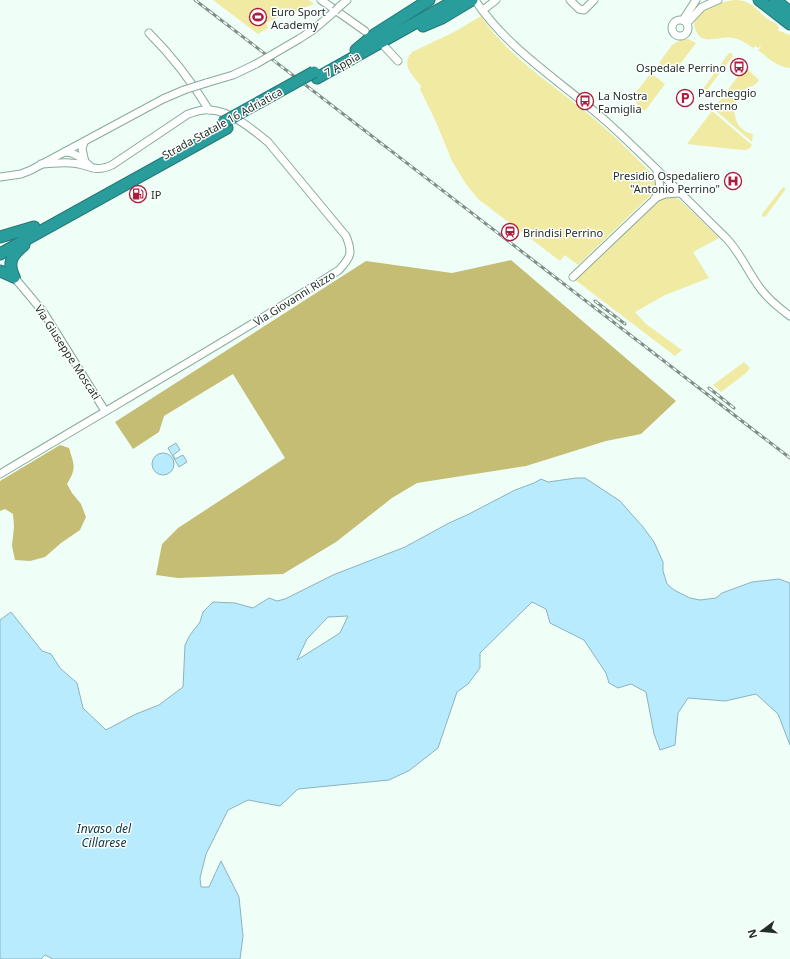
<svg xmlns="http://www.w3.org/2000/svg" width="790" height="959" font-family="'Noto Sans',sans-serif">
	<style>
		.green { fill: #f0eaa3 }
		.forest { fill: #c4bd73 }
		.water { fill: #b9ebfe; stroke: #8bb3be; fill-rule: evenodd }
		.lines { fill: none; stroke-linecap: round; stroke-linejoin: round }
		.minor-casing { stroke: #86ac99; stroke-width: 9 }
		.highway-casing { stroke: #257773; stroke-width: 13 }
		.minor { stroke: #fff; stroke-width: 7 }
		.highway { stroke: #289d9b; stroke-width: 11 }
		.rail-casing { stroke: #7f8f87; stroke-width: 3 }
		.rail { stroke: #fff; stroke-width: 1.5; stroke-dasharray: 4.5; stroke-linecap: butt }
		.minor-bridge-casing { stroke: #86ac99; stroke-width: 9; stroke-linecap: butt }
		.highway-bridge-casing { stroke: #257773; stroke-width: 13; stroke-linecap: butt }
		.minor-bridge { stroke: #fff; stroke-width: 7 }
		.highway-bridge { stroke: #289d9b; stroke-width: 11 }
		.labels { text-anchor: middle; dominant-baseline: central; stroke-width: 3; stroke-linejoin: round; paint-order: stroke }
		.poi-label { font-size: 11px; fill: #203028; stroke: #fff; text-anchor: start }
		.street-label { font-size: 11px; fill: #203028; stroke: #fff }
		.water-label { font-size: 12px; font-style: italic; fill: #0a3542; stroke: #fff }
	</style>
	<rect width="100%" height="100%" fill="#effff7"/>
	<g class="green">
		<polygon points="213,0 309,0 314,4 274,19 266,23 268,28 258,34"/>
		<path d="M734 0C757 0 758 17 776 23L779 28 777 30 790 35V68C777 67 768 58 758 50L762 45 758 48 756 46 753 48C747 44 741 39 733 38 716 35 700 49 694 25 697 8 720 2 734 0Z"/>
		<path d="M481 16C511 61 559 88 599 123 618 139 635 157 652 174 658 181 658 185 653 193L578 265 565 255 560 261 478 199 466 184 452 161 436 122 420 89 421 86C413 76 400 65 412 52L454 32Z"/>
		<polygon points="682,39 688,39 696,43 673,73 659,63 672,45"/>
		<polygon points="729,53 732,53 733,56 703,95 700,96 700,93"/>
		<path d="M745 67 759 80C756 87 747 86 742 92 733 101 732 117 740 127 744 131 748 133 753 134L752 142 715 110V107Z"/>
		<path d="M651 73 665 84 645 111C639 107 634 103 634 95Z"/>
		<polygon points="712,111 752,145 751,147 746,150 732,149 687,144"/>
		<polygon points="783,187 785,188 785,190 766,216 762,217 762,214"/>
		<polygon points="674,197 680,200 719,238 693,252 709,278 665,295 635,312 646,324 682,350 675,356 574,279 656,202 664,198"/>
		<polygon points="744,362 750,368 746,373 721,392 713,385"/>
	</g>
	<g class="forest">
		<polygon points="511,260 676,401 641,434 606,441 526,466 417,483 392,498 336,542 283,574 178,578 156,575 162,544 178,528 285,458 233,374 164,416 159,432 133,449 115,422 366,261 452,273"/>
		<path d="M60 445 69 448C74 465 77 468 67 484L72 493 81 504 86 517 80 530 61 543 45 557 30 561 15 560 12 546 14 526 13 514 5 509 0 511V481Z"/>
	</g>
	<g class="water">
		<polygon points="176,443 180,450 173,455 175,459 183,455 187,462 179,467 168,448"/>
		<circle cx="163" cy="464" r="11"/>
		<path d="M576 478H585L620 501 643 527 654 542 663 562V571L667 584 674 590 690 598 700 600 716 598 722 593 752 582 779 579 790 583V745L778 714 756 694 725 701 688 698 678 713 675 745 660 750 654 734 646 692 631 684 618 688 609 683 606 673 584 640 550 623 546 609 532 602 480 653V668L468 684 457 692 438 748 410 770 389 780 298 789 280 806 248 800 228 810 206 854 200 878 201 887H209L221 861 239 897 243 936 240 959H53L45 955 41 959H1L0 957V620L11 612 42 651 51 654 60 668 77 683 83 708 106 730 136 714 159 705 183 687 185 645 190 635 200 622 203 612 213 602 235 603 253 608 269 598 277 601 285 599 333 575 405 547 449 523 469 514 515 490 534 483 541 479 548 482ZM348 616 340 633 297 660 307 639 328 617Z"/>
	</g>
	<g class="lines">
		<g class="minor-casing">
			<g id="minor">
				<polyline points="321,0 365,31"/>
				<path d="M475 0C509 51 562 82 607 122 648 159 687 200 727 239 741 254 748 272 760 288 768 299 779 308 790 316"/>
				<polyline points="570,0 579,9 584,10 594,0"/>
				<polyline points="339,7 347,0"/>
				<polyline points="483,10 496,0"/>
				<circle cx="680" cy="28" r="8"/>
				<polyline points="683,20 696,0"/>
				<polyline points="687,23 702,7 718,0"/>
				<path d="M149 33C173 57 192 82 209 110"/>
				<polyline points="299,39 313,30 335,11"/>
				<polyline points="385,47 398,61"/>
				<polyline points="206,83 233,75 256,64"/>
				<polyline points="84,142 82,149 85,162"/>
				<path d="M65 152C76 152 83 160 91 167"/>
				<polyline points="0,177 21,174 31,170 163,99 184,90"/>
				<polyline points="655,198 665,194 680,193"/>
				<polyline points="14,277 44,313 105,411"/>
				<path d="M573 277 655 199C661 189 660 182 657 171"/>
				<path d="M0 474C113 406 228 341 339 270 351 257 353 253 346 236L268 142C252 129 231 111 210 110 202 109 195 112 188 114L112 165C92 174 88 163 70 163 60 162 51 164 41 164"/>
			</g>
		</g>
		<g class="highway-casing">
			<g id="highway">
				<polyline points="759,0 790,24"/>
				<polyline points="775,0 790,12"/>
				<polyline points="423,26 442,18 472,0"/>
				<polyline points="356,50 374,35 429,0"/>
				<polyline points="317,78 456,0"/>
				<polyline points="0,237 34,227"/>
				<polyline points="0,254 227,128"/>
				<polyline points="0,271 14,277"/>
				<path d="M14 277C7 262 12 255 24 245"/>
			</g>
		</g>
		<use href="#minor" class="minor"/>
		<use href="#highway" class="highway"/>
		<g class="rail-casing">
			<g id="rail">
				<polyline points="195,0 790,458"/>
				<polyline points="595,301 625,324"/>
				<polyline points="709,388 734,408"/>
			</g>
		</g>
		<use href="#rail" class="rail"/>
		<g class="minor-bridge-casing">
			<g id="minor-bridge">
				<polyline points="335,11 339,7"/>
				<polyline points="256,64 299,39"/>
				<polyline points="184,90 206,83"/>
			</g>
		</g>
		<g class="highway-bridge-casing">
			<polyline id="highway-bridge" points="222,123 314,72"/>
		</g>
		<use href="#minor-bridge" class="minor-bridge"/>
		<use href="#highway-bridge" class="highway-bridge"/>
	</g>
	<defs>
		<g id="stadium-ring" transform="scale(0.9)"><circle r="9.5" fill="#fff" stroke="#af1b3f" stroke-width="1.5"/><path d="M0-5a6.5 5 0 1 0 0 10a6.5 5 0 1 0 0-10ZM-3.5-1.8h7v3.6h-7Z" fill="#af1b3f"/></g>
		<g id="bus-ring" transform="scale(0.9)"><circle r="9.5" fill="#fff" stroke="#af1b3f" stroke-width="1.5"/><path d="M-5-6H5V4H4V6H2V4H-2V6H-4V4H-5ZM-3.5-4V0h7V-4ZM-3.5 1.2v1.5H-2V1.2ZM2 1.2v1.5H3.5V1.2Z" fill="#af1b3f"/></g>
		<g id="parking-ring" transform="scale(0.9)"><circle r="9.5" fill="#fff" stroke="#af1b3f" stroke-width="1.5"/><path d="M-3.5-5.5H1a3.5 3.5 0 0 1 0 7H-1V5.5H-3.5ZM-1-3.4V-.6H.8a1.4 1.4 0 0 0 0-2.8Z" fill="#af1b3f"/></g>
		<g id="hospital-ring" transform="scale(0.9)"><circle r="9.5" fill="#fff" stroke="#af1b3f" stroke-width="1.5"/><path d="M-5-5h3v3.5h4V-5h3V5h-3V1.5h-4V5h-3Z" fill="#af1b3f"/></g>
		<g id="fuel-ring" transform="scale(0.9)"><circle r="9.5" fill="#fff" stroke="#af1b3f" stroke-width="1.5"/><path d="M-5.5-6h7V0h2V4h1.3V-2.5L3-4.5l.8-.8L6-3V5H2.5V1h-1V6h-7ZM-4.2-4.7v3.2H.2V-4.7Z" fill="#af1b3f"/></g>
		<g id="station-ring" transform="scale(0.9)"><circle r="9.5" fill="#fff" stroke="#af1b3f" stroke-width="1.5"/><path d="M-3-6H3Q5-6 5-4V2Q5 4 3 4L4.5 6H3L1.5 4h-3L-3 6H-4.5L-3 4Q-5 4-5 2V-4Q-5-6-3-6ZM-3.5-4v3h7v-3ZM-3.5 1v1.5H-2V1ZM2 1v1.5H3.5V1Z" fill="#af1b3f"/></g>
	</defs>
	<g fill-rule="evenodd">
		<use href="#stadium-ring" x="258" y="17"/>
		<use href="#bus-ring" x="739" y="67"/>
		<use href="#parking-ring" x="685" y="98"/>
		<use href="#bus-ring" x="585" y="101"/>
		<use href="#hospital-ring" x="733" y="181"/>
		<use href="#fuel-ring" x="138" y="194"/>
		<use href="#station-ring" x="510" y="232"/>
	</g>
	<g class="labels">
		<g class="poi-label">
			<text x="271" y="11">Euro Sport<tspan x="271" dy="13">Academy</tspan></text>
			<text x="726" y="67" text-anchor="end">Ospedale Perrino</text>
			<text x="698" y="92">Parcheggio<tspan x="698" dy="13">esterno</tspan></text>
			<text x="598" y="95">La Nostra<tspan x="598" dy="13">Famiglia</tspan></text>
			<text x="720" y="175" text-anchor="end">Presidio Ospedaliero<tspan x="720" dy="13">"Antonio Perrino"</tspan></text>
			<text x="151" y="194">IP</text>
			<text x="523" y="232">Brindisi Perrino</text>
		</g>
		<g class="street-label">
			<text transform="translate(342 64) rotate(-29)">7 Appia</text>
			<text transform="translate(222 123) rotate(-29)">Strada Statale 16 Adriatica</text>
			<text transform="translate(294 298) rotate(-32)">Via Giovanni Rizzo</text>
			<text transform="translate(68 352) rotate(57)">Via Giuseppe Moscati</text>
		</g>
		<g class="water-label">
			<text x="104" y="828">Invaso del<tspan x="104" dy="14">Cillarese</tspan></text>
		</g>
	</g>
	<g transform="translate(762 931) rotate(254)" stroke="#ffffff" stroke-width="3" paint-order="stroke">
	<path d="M0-3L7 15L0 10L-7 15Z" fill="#203028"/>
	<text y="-6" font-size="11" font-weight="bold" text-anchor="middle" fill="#203028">N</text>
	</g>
</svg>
